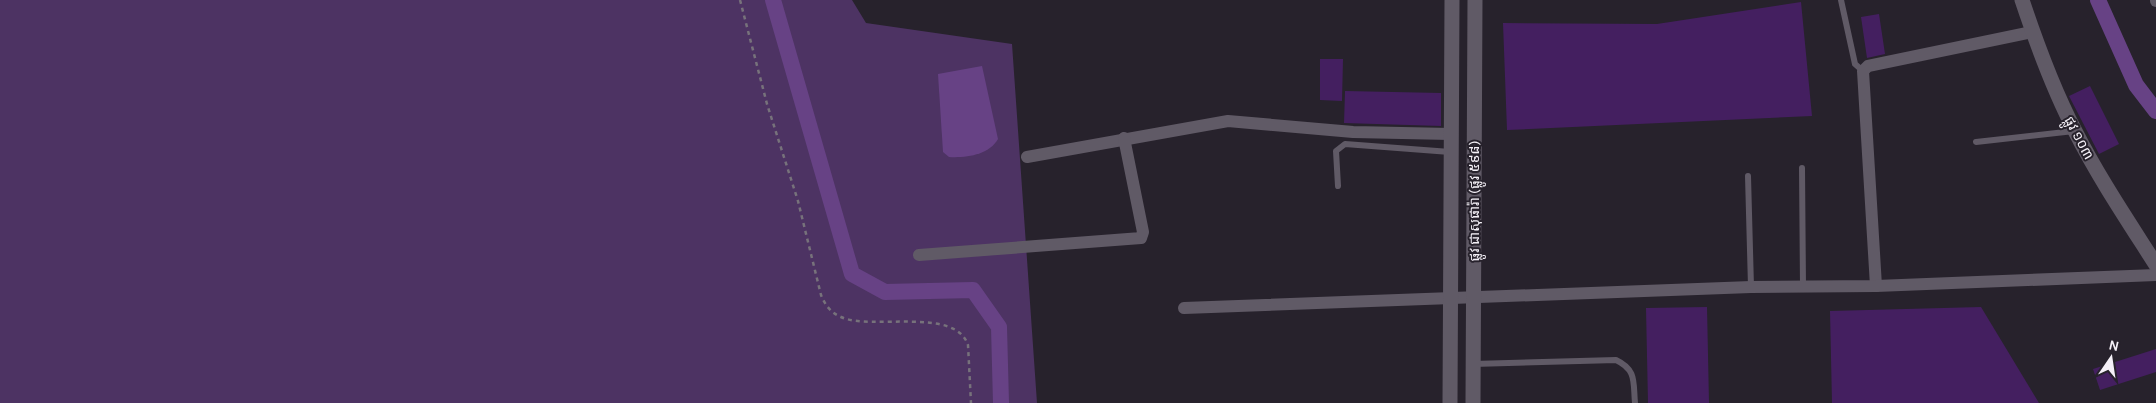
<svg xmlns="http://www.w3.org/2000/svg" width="2156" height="403" font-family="Karla,'Noto Sans Khmer',sans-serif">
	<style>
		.green { fill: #4d3363 }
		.water { fill: #674285 }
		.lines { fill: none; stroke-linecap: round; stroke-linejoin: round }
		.canal { stroke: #674285; stroke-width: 16 }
		.building { fill: #441f60 }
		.path { stroke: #77727b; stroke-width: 2.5; stroke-dasharray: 4 4; stroke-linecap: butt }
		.lane { stroke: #605a66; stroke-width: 6 }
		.street { stroke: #605a66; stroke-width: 12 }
		.secondary { stroke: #605a66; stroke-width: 15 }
		.labels { text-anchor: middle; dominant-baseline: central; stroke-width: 4; stroke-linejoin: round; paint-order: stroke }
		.street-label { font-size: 14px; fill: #f4f0f7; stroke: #27222c }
	</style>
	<rect width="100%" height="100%" fill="#27222c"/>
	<polygon class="green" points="0,0 852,0 866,23 1012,44 1037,403 0,403"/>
	<path class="water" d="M982 66 998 139C989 155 966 158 949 157L943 152 938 74Z"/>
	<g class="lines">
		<g class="canal">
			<polyline points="773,0 852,274 885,292 973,290 999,327 1001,403"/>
			<polyline points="2098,0 2136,85 2156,111"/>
		</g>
	</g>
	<g class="building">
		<polygon points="1801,2 1812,116 1507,130 1503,23 1657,24"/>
		<polygon points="1879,14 1885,54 1867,58 1861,17"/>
		<polygon points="1320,59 1343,59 1342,101 1320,100"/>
		<polygon points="2090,86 2119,144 2099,154 2069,96"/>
		<polygon points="1345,91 1441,93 1441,126 1344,123"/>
		<polygon points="1707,307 1709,403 1648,403 1646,308"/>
		<polygon points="1981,307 2039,403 1832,403 1830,311"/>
		<polygon points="2156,349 2156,372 2100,390 2093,369"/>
	</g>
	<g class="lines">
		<path class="path" d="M740 0 767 104 798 201 821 295C825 305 831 313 841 317 871 331 955 306 968 345L971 403"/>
		<g class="lane">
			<polyline points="1841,0 1855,64 1863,71"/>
			<polyline points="1976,142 2074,131"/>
			<polyline points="1802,168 1803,287"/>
			<polyline points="1748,176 1751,287"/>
			<polyline points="1338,186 1336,151 1345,144 1450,152"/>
			<path d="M1473 364 1616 360C1637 370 1633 382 1635 403"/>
		</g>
		<g class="street">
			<polyline points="2156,0 2156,1"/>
			<polyline points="1027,157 1228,121 1353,132 1451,134"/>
			<polyline points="919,255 1141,238 1143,232 1124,138"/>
			<polyline points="1876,286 1863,71 1868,66 2032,32"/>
			<polyline points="1184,308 1751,287 1876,286 2156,275"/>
		</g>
		<g class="secondary">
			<path d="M2022 0C2037 45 2053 89 2075 131 2099 178 2128 221 2156 265"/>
			<polyline points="1450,403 1452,0"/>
			<polyline points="1473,403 1475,0"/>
		</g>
	</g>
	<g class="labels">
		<g class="street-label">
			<text transform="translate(2079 138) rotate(62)">ផ្លូវ ១០៣</text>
			<text transform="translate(1474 201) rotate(-90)">ផ្លូវ ជាសុផារ៉ា (ផ្លូវ ៥៩៨)</text>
		</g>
	</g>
	<g transform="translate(2111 358) rotate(13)" stroke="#27222c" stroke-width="4" paint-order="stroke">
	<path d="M0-4L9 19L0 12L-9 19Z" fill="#f4f0f7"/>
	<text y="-8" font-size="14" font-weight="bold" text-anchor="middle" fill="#f4f0f7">N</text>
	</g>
</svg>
